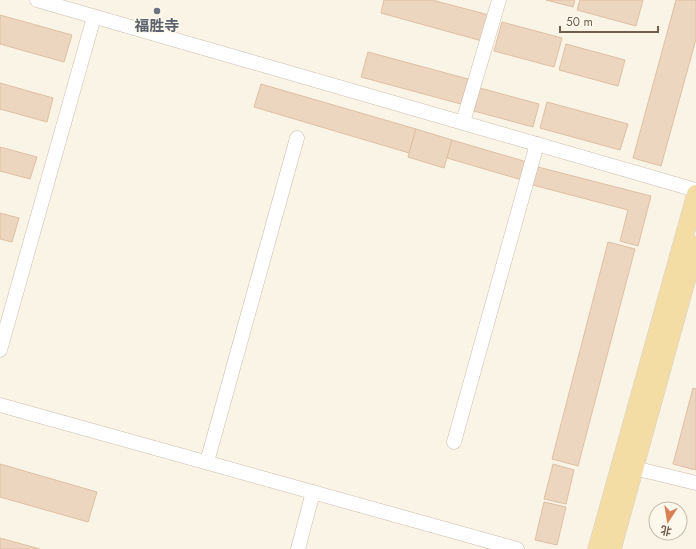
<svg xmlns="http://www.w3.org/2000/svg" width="696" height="549" font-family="Jost,'Noto Sans SC',sans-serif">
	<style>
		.building { fill: #edd6c0; stroke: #dfbfa2 }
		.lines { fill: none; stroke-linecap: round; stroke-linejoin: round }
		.minor-casing { stroke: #cbbdad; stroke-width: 15 }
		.major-casing { stroke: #d7d2cd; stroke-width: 19 }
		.minor { stroke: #fff; stroke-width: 14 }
		.major { stroke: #f3dda4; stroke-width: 18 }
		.worship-dot { fill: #6b7280; stroke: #fdf8ec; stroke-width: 1.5 }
		.labels { text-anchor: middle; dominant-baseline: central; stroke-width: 3; stroke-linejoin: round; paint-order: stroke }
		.worship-label { font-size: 15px; font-weight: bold; fill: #5b616d; stroke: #fdf8ec }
	</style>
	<rect width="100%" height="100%" fill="#faf4e6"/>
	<g class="building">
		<polygon points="384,0 432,0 489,15 482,41 381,13"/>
		<polygon points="546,0 575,0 573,7"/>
		<polygon points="580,0 643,0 636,26 577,10"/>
		<polygon points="676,0 696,0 696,39 661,166 633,158"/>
		<polygon points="0,15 72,35 64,62 0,44"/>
		<polygon points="502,22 562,38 554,67 494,51"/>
		<polygon points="566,44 625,60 618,86 559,70"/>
		<polygon points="368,52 468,79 461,104 361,77"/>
		<polygon points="0,83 53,98 47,122 0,109"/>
		<polygon points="261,84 416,129 409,153 254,107"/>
		<polygon points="480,88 539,104 533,127 474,111"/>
		<polygon points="547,102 628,124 620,150 540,128"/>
		<polygon points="416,129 452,140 444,168 408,157"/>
		<polygon points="452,140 527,162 522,180 447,158"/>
		<polygon points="0,147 37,157 30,179 0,171"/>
		<polygon points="534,166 651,196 638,246 620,241 628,210 529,184"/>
		<polygon points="0,213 19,218 12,242 0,239"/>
		<polygon points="608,242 635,249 578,466 552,459"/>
		<polygon points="693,388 696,389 696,470 673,464"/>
		<polygon points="0,464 97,492 88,522 0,497"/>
		<polygon points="553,464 574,470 566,504 544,499"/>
		<polygon points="544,502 566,507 557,545 535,540"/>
		<polygon points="0,538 40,549 0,549"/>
	</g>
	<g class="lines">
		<g class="minor-casing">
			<g id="minor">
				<polyline points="37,0 696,190"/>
				<polyline points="463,122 499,0"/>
				<polyline points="0,350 94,17"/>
				<polyline points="0,405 517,549"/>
				<polyline points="454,442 537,144"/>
				<polyline points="207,462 297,138"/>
				<polyline points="634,468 696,483"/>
				<polyline points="298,549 313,492"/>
			</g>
		</g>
		<g class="major-casing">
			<g id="major">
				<polyline points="597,549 696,194"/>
				<polyline points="612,549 696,245"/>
			</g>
		</g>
		<use href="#minor" class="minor"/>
		<use href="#major" class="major"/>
	</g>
	<circle class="worship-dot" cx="157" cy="11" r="4"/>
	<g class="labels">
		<g class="worship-label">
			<text x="157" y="26">福胜寺</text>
		</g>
	</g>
	<g transform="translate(668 521) rotate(192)"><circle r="19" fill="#fdf8ec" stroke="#c5baac"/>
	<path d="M0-3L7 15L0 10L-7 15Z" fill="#da8055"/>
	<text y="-6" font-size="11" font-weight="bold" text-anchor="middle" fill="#715d4d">北</text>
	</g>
	<path d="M560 26v6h98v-6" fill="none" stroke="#715d4d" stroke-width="2"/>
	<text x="566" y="26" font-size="12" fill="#715d4d" stroke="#fdf8ec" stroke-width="3" paint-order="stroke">50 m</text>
</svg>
